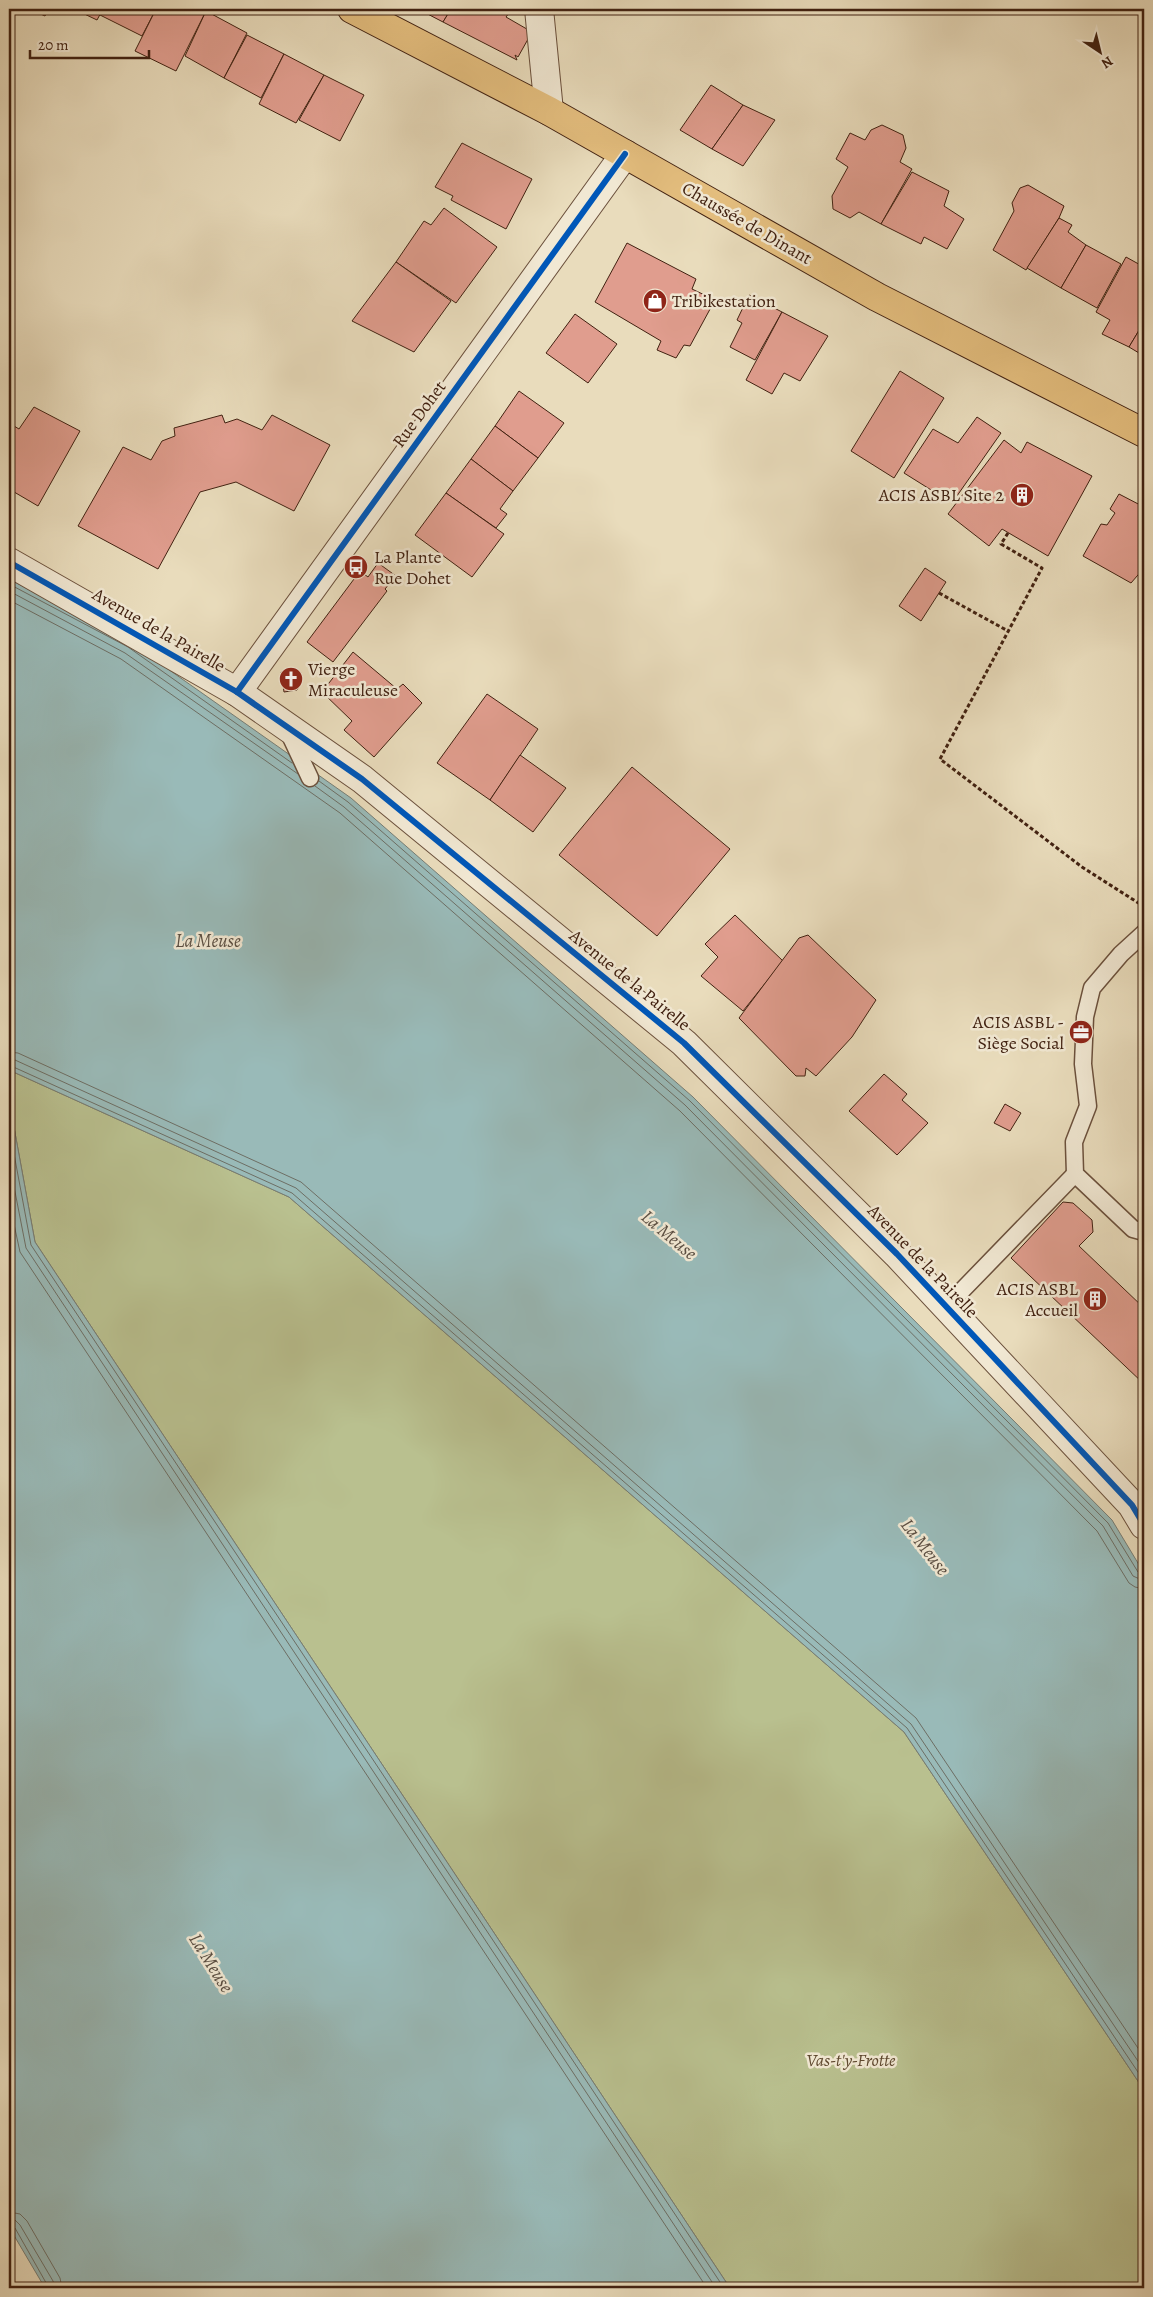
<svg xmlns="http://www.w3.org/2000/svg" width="1153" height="2297" font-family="Alegreya,serif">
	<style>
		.green { fill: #b9c08f; stroke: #7d7050 }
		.water { fill: #99bab8; stroke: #767d75 }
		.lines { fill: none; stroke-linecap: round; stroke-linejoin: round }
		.shore { stroke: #6d6e64; stroke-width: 1 }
		.building { fill: #e09d8e; stroke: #412111 }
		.lane-casing { stroke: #6b503c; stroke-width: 19 }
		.street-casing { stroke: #6b503c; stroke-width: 30 }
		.primary-casing { stroke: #412111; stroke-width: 30 }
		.path { stroke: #412111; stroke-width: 3; stroke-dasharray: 4 2.5; stroke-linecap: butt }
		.lane { stroke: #f1e8d3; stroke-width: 16 }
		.street { stroke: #f1e8d3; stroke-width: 28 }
		.primary { stroke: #e4be7e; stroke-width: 28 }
		.cycleway-casing { stroke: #f1e8d3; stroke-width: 9 }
		.cycleway { stroke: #0057b8; stroke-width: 6 }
		.labels { text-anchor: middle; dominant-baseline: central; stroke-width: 5; stroke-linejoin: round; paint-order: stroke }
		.street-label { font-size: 18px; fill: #412111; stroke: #f1e8d3 }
		.poi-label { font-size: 18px; fill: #412111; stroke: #f1e8d3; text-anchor: start }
		.park-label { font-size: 18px; font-style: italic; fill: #5f4930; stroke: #f1e8d3 }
		.water-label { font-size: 19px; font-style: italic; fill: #5b4f43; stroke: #f1e8d3 }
	</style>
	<rect width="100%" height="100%" fill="#e9dcbc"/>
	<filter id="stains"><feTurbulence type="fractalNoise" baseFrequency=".004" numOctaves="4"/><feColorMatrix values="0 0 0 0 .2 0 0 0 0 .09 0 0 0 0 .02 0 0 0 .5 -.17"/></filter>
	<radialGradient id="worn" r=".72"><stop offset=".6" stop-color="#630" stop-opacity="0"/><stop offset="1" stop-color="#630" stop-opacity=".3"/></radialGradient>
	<polygon class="green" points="9,1070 289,1197 904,1732 1144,2090 1144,2288 730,2288 35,1242 9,1100"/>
	<g class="water">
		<polygon points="9,579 131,643 351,798 693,1097 1112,1520 1144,1573 1144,2090 904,1732 289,1197 9,1070"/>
		<polygon points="9,1100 35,1242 730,2288 45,2288 9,2227"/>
	</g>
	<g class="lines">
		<g class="shore">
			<polyline points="9,584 128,647 292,763"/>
			<polyline points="9,591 125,653 298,774"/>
			<polyline points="9,600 121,659 340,813 680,1111 1097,1531 1129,1583 1135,1587 1144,1589"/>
			<polyline points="319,781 348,802 690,1101 1108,1523 1138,1572 1144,1575"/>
			<polyline points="315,786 344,807 685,1105 1103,1526 1133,1576 1144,1581"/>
			<polyline points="9,1052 18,1053 301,1182 916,1718 1144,2057"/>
			<polyline points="9,1059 15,1060 296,1188 911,1724 1144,2070"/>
			<polyline points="9,1065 292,1193 907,1728 1144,2081"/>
			<polyline points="9,1127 31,1245 724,2288"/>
			<polyline points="9,1161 26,1248 716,2288"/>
			<polyline points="9,1201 20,1252 707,2288"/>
			<polyline points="9,2212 20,2214 27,2221 60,2278 62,2288"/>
			<polyline points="9,2219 15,2220 20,2225 53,2281 55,2288"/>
			<polyline points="9,2226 15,2228 49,2288"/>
		</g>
	</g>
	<g class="building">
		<polygon points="30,9 49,9 45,16"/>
		<polygon points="74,9 103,9 97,20"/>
		<polygon points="103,9 156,9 142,36 100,15"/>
		<polygon points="156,9 203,9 206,11 176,71 135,51"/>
		<polygon points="418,9 451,9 443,22"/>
		<polygon points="451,9 512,9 506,17 532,32 518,57 515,55 517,60 443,22"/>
		<polygon points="206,11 247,33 224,78 185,56"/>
		<polygon points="247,35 284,54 261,98 224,78"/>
		<polygon points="284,54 324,75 296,123 259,104"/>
		<polygon points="324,75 364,95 340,141 299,120"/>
		<polygon points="711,85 743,105 712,149 680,130"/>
		<polygon points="743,105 775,120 743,166 712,149"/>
		<polygon points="882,125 903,135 906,148 900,162 912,169 881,224 859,212 850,218 833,209 832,196 848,167 836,159 850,133 865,140 871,130"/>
		<polygon points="462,143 532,179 506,229 451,200 453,196 435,187"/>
		<polygon points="912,172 949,191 944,206 964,219 947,249 924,237 921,244 881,224"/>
		<polygon points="1028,185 1064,206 1059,218 1026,270 993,250 1014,211 1012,203 1020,188"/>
		<polygon points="444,208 497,247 456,303 396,262 424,221 431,225"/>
		<polygon points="1059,218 1072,225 1068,232 1086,245 1061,288 1027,268"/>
		<polygon points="627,243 696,279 692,289 715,300 690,346 684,345 676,358 657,350 661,341 595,302"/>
		<polygon points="1086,245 1121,264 1097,308 1061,288"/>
		<polygon points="1126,257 1144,267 1144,322 1129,347 1102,334 1110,320 1096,312"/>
		<polygon points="396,262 451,301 414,352 352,321"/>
		<polygon points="749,295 782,312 755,360 730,347 742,323 737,320"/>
		<polygon points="782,312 828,336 800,381 784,373 772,394 746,380"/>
		<polygon points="575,314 617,344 588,383 546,353"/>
		<polygon points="1144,322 1144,356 1129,347"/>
		<polygon points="900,371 944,398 894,478 851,451"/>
		<polygon points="519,391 564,423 538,458 495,426"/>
		<polygon points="34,407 80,431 38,506 9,489 9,423 19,429"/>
		<polygon points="222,415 225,423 237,419 262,430 272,415 330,445 294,511 236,482 200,492 158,569 78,526 123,447 151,460 162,441 175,436 174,428"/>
		<polygon points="977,417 1001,433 952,503 904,473 933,429 958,443"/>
		<polygon points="495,426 538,458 513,491 471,459"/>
		<polygon points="1004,440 1021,453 1027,442 1092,476 1048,556 1002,529 989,546 948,514"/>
		<polygon points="471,459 513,491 500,509 507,514 496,528 446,493"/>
		<polygon points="446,493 504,534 472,577 415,535"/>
		<polygon points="1119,494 1144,507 1144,568 1131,583 1083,556 1101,524 1107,525 1115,513 1110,509"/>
		<polygon points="378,563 396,576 385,589 387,591 333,662 307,642 360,571 368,577"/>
		<polygon points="925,568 946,582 921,621 899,606"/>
		<polygon points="353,652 397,689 403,684 422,703 374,757 344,730 352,721 322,692"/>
		<polygon points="293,670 299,674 301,684 297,690 284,692 281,672"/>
		<polygon points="487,694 538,729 490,800 437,763"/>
		<polygon points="520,755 566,788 533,832 490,800"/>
		<polygon points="632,767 730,849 657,936 559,855"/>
		<polygon points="735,915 783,961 743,1011 701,976 718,957 705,944"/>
		<polygon points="808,935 876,1000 852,1037 816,1076 806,1068 805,1076 796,1076 739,1018 799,938"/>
		<polygon points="884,1074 907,1094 902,1100 928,1123 897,1155 849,1111"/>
		<polygon points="1005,1104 1021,1113 1010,1131 994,1123"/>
		<polygon points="1063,1202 1073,1203 1092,1220 1093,1232 1079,1246 1144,1308 1144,1384 1011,1258"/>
	</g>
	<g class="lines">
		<g class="lane-casing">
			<g id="lane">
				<polyline points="288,731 310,778"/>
				<polyline points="1144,933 1121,954 1092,988 1085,1017 1083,1064 1088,1106 1074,1142 1075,1174 1133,1229 1144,1232"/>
				<polyline points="946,1307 1075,1174"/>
			</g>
		</g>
		<g class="street-casing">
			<g id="street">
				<polyline points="539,9 549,111"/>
				<polyline points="9,562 237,692 362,779 684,1043 897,1254 1132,1505 1144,1525"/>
				<polyline points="237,692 625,154"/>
			</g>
		</g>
		<g class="primary-casing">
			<polyline id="primary" points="352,9 549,111 877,297 1144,433"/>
		</g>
		<g class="path">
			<polyline points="1008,533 1001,544 1042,568 940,759 1082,867 1140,904"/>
			<polyline points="939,593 1008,631"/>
		</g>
		<use href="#lane" class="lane"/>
		<use href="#street" class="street"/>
		<use href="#primary" class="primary"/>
		<g class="cycleway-casing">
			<g id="cycleway">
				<polyline points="9,562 237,692 362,779 684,1043 897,1254 1132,1505 1144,1525"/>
				<polyline points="237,692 625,154"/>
			</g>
		</g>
		<use href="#cycleway" class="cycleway"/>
	</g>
	<defs>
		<g id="shop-disc" transform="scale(1.25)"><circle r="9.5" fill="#8f2418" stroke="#f1e8d3"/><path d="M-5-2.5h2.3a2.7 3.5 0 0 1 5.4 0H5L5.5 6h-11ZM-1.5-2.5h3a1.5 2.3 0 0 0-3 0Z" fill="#fff"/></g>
		<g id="building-disc" transform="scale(1.25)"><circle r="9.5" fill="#8f2418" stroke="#f1e8d3"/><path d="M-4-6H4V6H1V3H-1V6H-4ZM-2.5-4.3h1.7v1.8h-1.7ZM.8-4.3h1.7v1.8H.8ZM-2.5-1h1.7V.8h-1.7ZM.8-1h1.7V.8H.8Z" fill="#fff"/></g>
		<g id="bus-disc" transform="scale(1.25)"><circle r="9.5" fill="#8f2418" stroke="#f1e8d3"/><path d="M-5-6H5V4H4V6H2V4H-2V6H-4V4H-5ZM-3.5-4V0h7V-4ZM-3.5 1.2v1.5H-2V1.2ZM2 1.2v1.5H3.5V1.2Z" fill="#fff"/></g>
		<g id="church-disc" transform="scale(1.25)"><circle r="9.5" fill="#8f2418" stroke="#f1e8d3"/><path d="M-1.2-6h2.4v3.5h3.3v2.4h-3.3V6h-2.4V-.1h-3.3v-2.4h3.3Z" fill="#fff"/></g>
		<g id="office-disc" transform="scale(1.25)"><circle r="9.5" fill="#8f2418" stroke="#f1e8d3"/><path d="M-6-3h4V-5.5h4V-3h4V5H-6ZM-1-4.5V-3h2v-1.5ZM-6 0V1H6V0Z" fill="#fff"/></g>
	</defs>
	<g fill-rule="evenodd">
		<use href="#shop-disc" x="655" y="301"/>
		<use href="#building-disc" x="1022" y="495"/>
		<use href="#bus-disc" x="356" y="567"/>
		<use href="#church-disc" x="291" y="679"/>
		<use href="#office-disc" x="1081" y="1032"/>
		<use href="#building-disc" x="1095" y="1299"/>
	</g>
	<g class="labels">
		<g class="street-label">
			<text transform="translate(747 223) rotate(30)">Chaussée de Dinant</text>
			<text transform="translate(419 414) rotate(-54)">Rue Dohet</text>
			<text transform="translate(159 630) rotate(30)">Avenue de la Pairelle</text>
			<text transform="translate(630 980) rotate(39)">Avenue de la Pairelle</text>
			<text transform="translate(923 1261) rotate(46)">Avenue de la Pairelle</text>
		</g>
		<g class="poi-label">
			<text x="672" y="301">Tribikestation</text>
			<text x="1004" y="495" text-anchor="end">ACIS ASBL Site 2</text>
			<text x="374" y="557">La Plante<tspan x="374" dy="21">Rue Dohet</tspan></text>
			<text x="308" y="669">Vierge<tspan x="308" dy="21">Miraculeuse</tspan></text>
			<text x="1064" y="1022" text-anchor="end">ACIS ASBL -<tspan x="1064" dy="21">Siège Social</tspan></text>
			<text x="1078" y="1289" text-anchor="end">ACIS ASBL<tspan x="1078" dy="21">Accueil</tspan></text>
		</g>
		<g class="park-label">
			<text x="851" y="2060">Vas-t'y-Frotte</text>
		</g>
		<g class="water-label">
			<text x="208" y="941">La Meuse</text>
			<text transform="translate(669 1235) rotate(40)">La Meuse</text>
			<text transform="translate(925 1547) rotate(52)">La Meuse</text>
			<text transform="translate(211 1963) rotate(58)">La Meuse</text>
		</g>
	</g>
	<rect width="1153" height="2297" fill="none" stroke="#e9dcbc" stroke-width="30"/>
	<rect x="10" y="10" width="1133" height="2277" fill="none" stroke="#412111" stroke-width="2.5"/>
	<rect x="15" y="15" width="1123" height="2267" fill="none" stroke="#412111"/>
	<g transform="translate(1100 52) rotate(145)" stroke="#f1e8d3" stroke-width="4" paint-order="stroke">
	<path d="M0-4L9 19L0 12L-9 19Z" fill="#412111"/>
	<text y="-8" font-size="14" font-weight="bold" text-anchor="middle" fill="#412111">N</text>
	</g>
	<path d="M30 50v8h119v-8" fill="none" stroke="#412111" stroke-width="2.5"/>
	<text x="38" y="50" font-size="15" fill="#412111" stroke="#f1e8d3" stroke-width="4" paint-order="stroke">20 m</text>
	<rect width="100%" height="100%" filter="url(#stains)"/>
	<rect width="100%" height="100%" fill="url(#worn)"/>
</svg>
